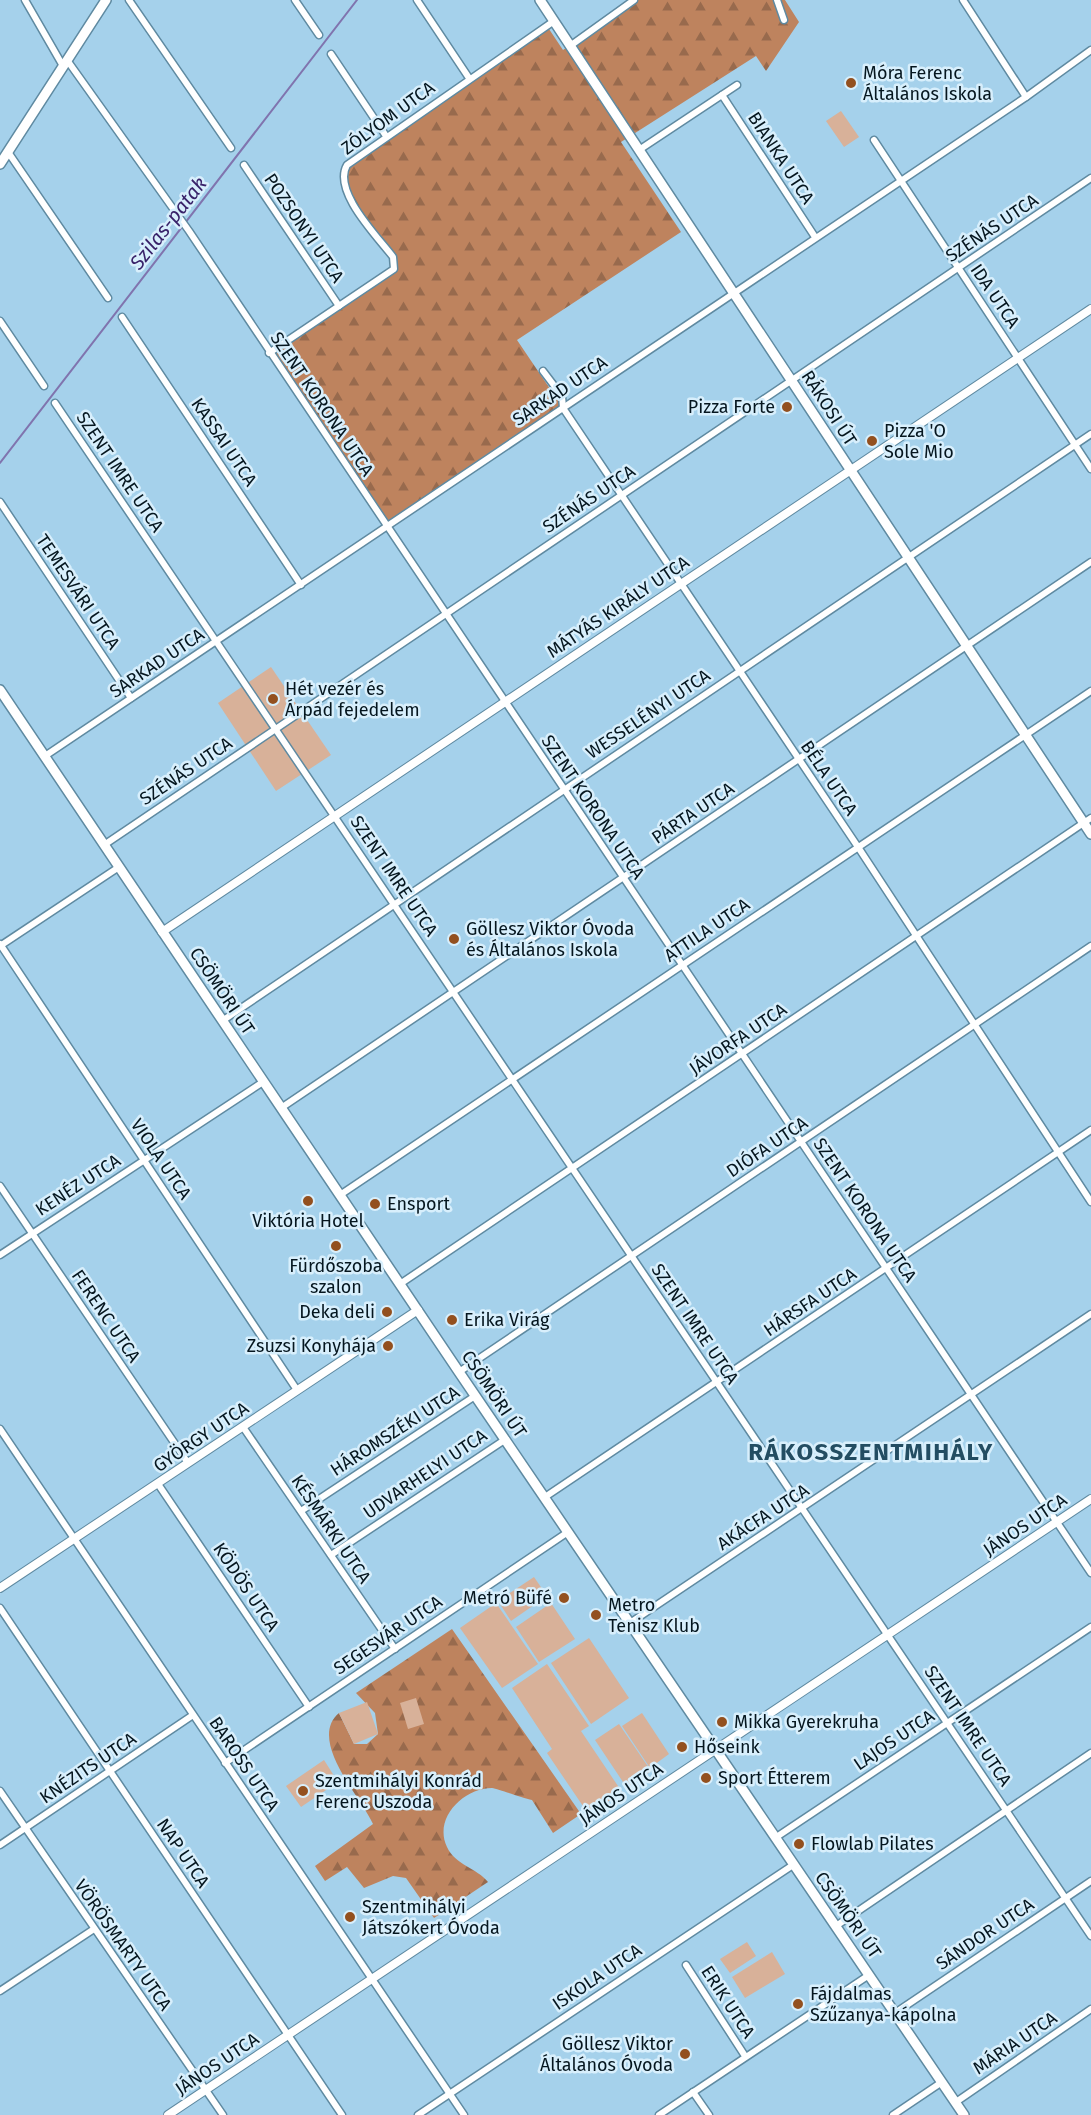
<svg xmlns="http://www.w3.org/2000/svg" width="1091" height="2115" font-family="'Fira Sans',sans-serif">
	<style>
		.forest { fill: url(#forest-firs) }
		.park { fill: #d8b199 }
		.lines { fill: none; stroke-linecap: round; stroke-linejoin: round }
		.stream { stroke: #8074ae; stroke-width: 2 }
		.minor-casing { stroke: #5f8aa1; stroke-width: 9 }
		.tertiary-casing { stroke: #5f8aa1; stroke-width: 10 }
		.secondary-casing { stroke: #5f8aa1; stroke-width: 12 }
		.minor { stroke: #fff; stroke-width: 6 }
		.tertiary { stroke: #fff; stroke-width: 8 }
		.secondary { stroke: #fff; stroke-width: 9 }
		.poi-dot { fill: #93501f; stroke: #d8effc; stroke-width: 2 }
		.labels { text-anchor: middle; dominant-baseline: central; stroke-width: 5; stroke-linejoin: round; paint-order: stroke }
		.poi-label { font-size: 18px; fill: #05161f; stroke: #d8effc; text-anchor: start }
		.street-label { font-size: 18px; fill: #05161f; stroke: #d8effc }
		.water-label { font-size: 20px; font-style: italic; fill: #39236a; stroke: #d8effc }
		.district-label { font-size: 24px; font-weight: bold; letter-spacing: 1.5px; fill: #234d62; stroke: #d8effc }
	</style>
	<defs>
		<pattern id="forest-firs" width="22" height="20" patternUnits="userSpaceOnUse" patternTransform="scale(1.5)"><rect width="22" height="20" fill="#be835e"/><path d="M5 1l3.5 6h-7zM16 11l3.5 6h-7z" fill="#986a4d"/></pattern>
	</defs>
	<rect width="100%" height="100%" fill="#a5d1eb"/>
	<g class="forest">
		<polygon points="638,0 785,0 799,22 766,71 756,56 621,142 681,232 517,340 563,408 387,526 269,353 395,265 348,197 344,170 547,26 563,50"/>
		<path d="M452 1629 581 1814 553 1833 532 1800C522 1798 499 1789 492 1788 464 1788 433 1818 447 1847 455 1865 477 1868 488 1882L434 1918 406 1878 393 1876 364 1888 347 1867 325 1881 315 1866 373 1824C361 1797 307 1740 339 1713L354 1744H367L378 1734 375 1713 356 1693Z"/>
	</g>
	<g class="park">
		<polygon points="841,111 859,137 844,147 826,121"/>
		<polygon points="271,667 331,755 276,791 218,703"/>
		<polygon points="534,1577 547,1596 511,1621 498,1601"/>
		<polygon points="496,1603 538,1664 502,1688 460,1628"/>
		<polygon points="551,1603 575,1639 539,1662 516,1627"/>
		<polygon points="589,1638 629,1698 591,1724 551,1663"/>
		<polygon points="547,1664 589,1726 581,1731 622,1792 589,1815 547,1753 552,1749 512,1688"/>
		<polygon points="416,1698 424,1724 408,1729 400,1703"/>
		<polygon points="367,1702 378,1734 354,1744 339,1713"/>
		<polygon points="642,1713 669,1754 650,1768 622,1726"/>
		<polygon points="619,1724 651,1771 627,1788 595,1740"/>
		<polygon points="324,1760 338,1782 301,1807 286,1786"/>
		<polygon points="747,1942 756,1956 730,1973 720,1959"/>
		<polygon points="772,1952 785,1974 745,1998 732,1977"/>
	</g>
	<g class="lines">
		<polyline class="stream" points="0,463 357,0"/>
		<g class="minor-casing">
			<g id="minor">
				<polyline points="25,0 63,66"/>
				<polyline points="129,0 231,148"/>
				<polyline points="295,0 319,35"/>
				<polyline points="417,0 469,78"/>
				<polyline points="777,0 784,20"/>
				<polyline points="963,0 1026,97"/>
				<polyline points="570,46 634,0"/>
				<polyline points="331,54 386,136"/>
				<polyline points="67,60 189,231 1091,1573"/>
				<polyline points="722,95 815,237"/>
				<polyline points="874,140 1091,469"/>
				<polyline points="639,150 737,85"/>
				<polyline points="8,152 108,298"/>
				<polyline points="244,165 339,306"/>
				<polyline points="122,317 301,585"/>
				<polyline points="0,321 44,386"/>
				<path d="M269 353 394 269 393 257C377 236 332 191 347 165L554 21"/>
				<polyline points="543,371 562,396 563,408 858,847 1091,1202"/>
				<polyline points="55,403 1091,1936"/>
				<polyline points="0,502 131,698"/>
				<polyline points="45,756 1026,97 1091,50"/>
				<polyline points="104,845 1091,178"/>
				<polyline points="0,944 297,1390"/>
				<polyline points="0,946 119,867"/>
				<polyline points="222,1021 1091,434"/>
				<polyline points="281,1108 1091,562"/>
				<polyline points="0,1186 188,1463"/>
				<polyline points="340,1195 1091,691"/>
				<polyline points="0,1255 263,1082"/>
				<polyline points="400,1284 1091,818"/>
				<polyline points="459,1372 1091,946"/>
				<polyline points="243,1427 395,1649"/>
				<polyline points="0,1429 464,2115"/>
				<polyline points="158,1484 309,1707"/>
				<polyline points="545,1497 1091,1130"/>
				<polyline points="301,1511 475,1396"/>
				<polyline points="331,1555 506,1439"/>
				<polyline points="0,1608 342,2115"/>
				<polyline points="630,1623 1091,1314"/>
				<polyline points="225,1763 568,1532"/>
				<polyline points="0,1791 223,2115"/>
				<polyline points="775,1838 1091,1627"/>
				<polyline points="0,1845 193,1715"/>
				<polyline points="836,1926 1091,1753"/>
				<polyline points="686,1965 745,2056"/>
				<polyline points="0,1991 94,1929"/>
				<polyline points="895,2013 1091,1881"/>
				<polyline points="693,2092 709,2115"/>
				<polyline points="956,2102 1091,2009"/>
				<polyline points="418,2115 793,1865"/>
				<polyline points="659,2115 869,1975"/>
				<polyline points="893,2115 942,2082"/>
			</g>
		</g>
		<g class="tertiary-casing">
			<g id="tertiary">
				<polyline points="162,932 1091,309"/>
				<polyline points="0,1588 418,1310"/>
				<polyline points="168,2115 1091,1499"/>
			</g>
		</g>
		<g class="secondary-casing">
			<g id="secondary">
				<polyline points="540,0 1091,834"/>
				<polyline points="0,164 106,0"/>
				<polyline points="0,690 459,1372 964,2115"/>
			</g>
		</g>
		<use href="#minor" class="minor"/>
		<use href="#tertiary" class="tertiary"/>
		<use href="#secondary" class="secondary"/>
	</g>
	<g class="poi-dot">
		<circle cx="851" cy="83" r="6"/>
		<circle cx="787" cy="407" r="6"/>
		<circle cx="872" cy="441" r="6"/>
		<circle cx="273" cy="699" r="6"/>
		<circle cx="454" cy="939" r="6"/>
		<circle cx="308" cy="1201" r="6"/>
		<circle cx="375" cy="1204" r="6"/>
		<circle cx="336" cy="1246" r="6"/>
		<circle cx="387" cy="1312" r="6"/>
		<circle cx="452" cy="1320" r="6"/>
		<circle cx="388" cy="1346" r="6"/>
		<circle cx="564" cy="1598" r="6"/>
		<circle cx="596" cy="1615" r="6"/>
		<circle cx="722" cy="1722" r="6"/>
		<circle cx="682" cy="1747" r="6"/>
		<circle cx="706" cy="1778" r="6"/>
		<circle cx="303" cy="1791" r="6"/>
		<circle cx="799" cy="1844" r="6"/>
		<circle cx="350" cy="1917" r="6"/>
		<circle cx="798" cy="2004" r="6"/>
		<circle cx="685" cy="2054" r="6"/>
	</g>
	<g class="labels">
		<g class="poi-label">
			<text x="863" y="73">Móra Ferenc<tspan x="863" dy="21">Általános Iskola</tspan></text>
			<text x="775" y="407" text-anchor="end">Pizza Forte</text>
			<text x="884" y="431">Pizza 'O<tspan x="884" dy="21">Sole Mio</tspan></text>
			<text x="285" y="689">Hét vezér és<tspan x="285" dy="21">Árpád fejedelem</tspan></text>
			<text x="466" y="929">Göllesz Viktor Óvoda<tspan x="466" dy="21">és Általános Iskola</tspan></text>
			<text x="387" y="1204">Ensport</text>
			<text x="308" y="1221" text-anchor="middle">Viktória Hotel</text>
			<text x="336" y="1266" text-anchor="middle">Fürdőszoba<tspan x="336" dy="21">szalon</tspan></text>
			<text x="375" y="1312" text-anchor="end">Deka deli</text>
			<text x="464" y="1320">Erika Virág</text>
			<text x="376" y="1346" text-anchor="end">Zsuzsi Konyhája</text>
			<text x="552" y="1598" text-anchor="end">Metró Büfé</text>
			<text x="608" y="1605">Metro<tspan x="608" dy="21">Tenisz Klub</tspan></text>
			<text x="734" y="1722">Mikka Gyerekruha</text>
			<text x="694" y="1747">Hőseink</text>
			<text x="718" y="1778">Sport Étterem</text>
			<text x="315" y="1781">Szentmihályi Konrád<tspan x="315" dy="21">Ferenc Uszoda</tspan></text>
			<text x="811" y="1844">Flowlab Pilates</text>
			<text x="362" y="1907">Szentmihályi<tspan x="362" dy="21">Játszókert Óvoda</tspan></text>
			<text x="810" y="1994">Fájdalmas<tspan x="810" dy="21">Szűzanya-kápolna</tspan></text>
			<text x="673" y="2044" text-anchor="end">Göllesz Viktor<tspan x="673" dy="21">Általános Óvoda</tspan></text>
		</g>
		<g class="street-label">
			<text transform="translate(388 118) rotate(-36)">ZÓLYOM UTCA</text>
			<text transform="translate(781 158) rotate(57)">BIANKA UTCA</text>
			<text transform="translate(304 228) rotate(56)">POZSONYI UTCA</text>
			<text transform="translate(992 228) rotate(-34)">SZÉNÁS UTCA</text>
			<text transform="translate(995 296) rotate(56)">IDA UTCA</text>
			<text transform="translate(560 391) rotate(-34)">SARKAD UTCA</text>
			<text transform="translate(322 404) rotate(56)">SZENT KORONA UTCA</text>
			<text transform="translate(829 408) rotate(57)">RÁKOSI ÚT</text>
			<text transform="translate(224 442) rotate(56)">KASSAI UTCA</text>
			<text transform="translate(120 472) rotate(56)">SZENT IMRE UTCA</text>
			<text transform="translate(589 499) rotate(-34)">SZÉNÁS UTCA</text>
			<text transform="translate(78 592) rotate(56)">TEMESVÁRI UTCA</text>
			<text transform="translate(618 607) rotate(-34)">MÁTYÁS KIRÁLY UTCA</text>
			<text transform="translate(157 663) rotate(-34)">SARKAD UTCA</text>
			<text transform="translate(648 714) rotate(-34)">WESSELÉNYI UTCA</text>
			<text transform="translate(186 771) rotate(-34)">SZÉNÁS UTCA</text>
			<text transform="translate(829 778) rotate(56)">BÉLA UTCA</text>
			<text transform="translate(593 807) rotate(56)">SZENT KORONA UTCA</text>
			<text transform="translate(693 813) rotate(-34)">PÁRTA UTCA</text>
			<text transform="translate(394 876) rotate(56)">SZENT IMRE UTCA</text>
			<text transform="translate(707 930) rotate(-34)">ATTILA UTCA</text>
			<text transform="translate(222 991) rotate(56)">CSÖMÖRI ÚT</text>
			<text transform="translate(738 1039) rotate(-34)">JÁVORFA UTCA</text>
			<text transform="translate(767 1147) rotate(-34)">DIÓFA UTCA</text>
			<text transform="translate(161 1159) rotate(56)">VIOLA UTCA</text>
			<text transform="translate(78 1185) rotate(-33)">KENÉZ UTCA</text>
			<text transform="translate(865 1210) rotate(56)">SZENT KORONA UTCA</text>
			<text transform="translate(810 1302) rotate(-34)">HÁRSFA UTCA</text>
			<text transform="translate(106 1316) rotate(56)">FERENC UTCA</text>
			<text transform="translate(695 1324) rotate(56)">SZENT IMRE UTCA</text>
			<text transform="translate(494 1394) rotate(56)">CSÖMÖRI ÚT</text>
			<text transform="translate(395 1431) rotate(-33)">HÁROMSZÉKI UTCA</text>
			<text transform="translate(201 1437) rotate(-34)">GYÖRGY UTCA</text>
			<text transform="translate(425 1474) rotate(-34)">UDVARHELYI UTCA</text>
			<text transform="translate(763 1517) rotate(-33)">AKÁCFA UTCA</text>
			<text transform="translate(1025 1525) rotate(-34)">JÁNOS UTCA</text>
			<text transform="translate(331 1529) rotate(56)">KÉSMÁRKI UTCA</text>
			<text transform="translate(246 1587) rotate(56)">KÖDÖS UTCA</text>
			<text transform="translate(388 1635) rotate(-34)">SEGESVÁR UTCA</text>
			<text transform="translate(968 1726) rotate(56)">SZENT IMRE UTCA</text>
			<text transform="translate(894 1740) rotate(-34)">LAJOS UTCA</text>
			<text transform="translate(244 1764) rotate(56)">BAROSS UTCA</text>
			<text transform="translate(88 1768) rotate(-34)">KNÉZITS UTCA</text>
			<text transform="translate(621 1794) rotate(-34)">JÁNOS UTCA</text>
			<text transform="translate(183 1853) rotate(56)">NAP UTCA</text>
			<text transform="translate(848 1915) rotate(55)">CSÖMÖRI ÚT</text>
			<text transform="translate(985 1934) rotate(-34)">SÁNDOR UTCA</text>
			<text transform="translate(123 1945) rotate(55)">VÖRÖSMARTY UTCA</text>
			<text transform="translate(597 1977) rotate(-34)">ISKOLA UTCA</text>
			<text transform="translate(728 2002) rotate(57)">ERIK UTCA</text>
			<text transform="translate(1015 2043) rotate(-34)">MÁRIA UTCA</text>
			<text transform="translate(217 2064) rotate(-34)">JÁNOS UTCA</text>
		</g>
		<g class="water-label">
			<text transform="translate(168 223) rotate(-52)">Szilas-patak</text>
		</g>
		<g class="district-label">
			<text x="871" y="1452">RÁKOSSZENTMIHÁLY</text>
		</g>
	</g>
</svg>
